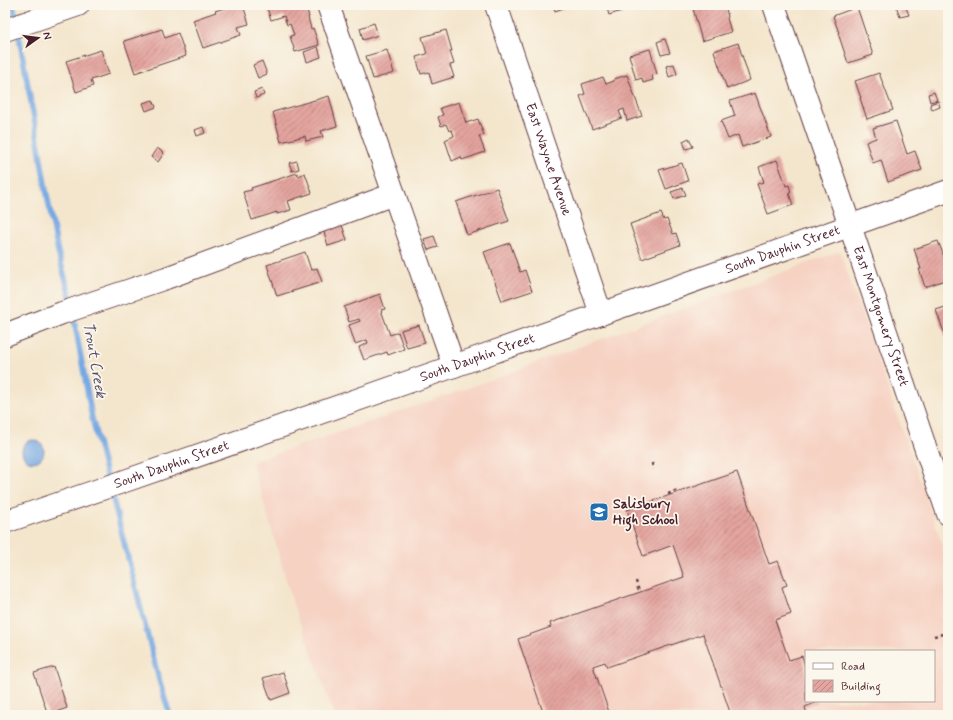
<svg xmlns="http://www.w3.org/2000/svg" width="953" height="720" font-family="Mynerve,sans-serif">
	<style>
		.built { fill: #f6d2c3; fill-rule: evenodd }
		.water { fill: #76a8e2; stroke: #606486 }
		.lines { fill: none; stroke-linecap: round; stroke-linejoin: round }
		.stream { stroke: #76a8e2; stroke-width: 5.5 }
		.building { fill: url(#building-hatch) }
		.minor-casing { stroke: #643d43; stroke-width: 24 }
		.path { stroke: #643d43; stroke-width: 2.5; stroke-dasharray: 3 3; stroke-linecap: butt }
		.minor { stroke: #fff; stroke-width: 22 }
		.labels { text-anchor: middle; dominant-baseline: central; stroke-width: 3.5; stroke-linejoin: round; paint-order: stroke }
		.street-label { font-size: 14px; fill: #4a1f2b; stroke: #fbf7ec }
		.poi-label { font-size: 14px; font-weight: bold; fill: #4a1f2b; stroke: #fbf7ec; text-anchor: start }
		.water-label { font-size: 15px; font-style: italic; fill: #594f6b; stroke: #fbf7ec }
	</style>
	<defs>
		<pattern id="building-hatch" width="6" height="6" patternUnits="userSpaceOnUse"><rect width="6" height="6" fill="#e4a49f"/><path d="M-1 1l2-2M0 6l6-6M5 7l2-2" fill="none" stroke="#bb8582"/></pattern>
	</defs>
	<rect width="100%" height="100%" fill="#fbf7ec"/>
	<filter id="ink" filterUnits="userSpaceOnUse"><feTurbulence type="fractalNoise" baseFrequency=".025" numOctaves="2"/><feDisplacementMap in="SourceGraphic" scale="8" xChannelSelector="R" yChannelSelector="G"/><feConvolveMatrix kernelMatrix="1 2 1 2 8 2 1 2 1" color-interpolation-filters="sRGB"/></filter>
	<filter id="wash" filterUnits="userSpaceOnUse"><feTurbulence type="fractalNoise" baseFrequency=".012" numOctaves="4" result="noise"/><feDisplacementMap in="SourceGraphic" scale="16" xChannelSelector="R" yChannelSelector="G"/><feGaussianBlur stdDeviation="0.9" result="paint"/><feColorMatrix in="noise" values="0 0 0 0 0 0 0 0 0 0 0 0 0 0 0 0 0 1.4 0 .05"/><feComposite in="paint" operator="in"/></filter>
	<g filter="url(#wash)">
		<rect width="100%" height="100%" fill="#f4e6cd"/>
		<path class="built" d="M840 251 948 561V715H335L293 604 252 462 468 388ZM806 651H934V701H806Z"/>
		<circle class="water" cx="33" cy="451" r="11"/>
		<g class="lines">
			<g class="stream">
				<polyline points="13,5 17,22"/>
				<polyline points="18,31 37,135 46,190 58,252 69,292 71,305"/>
				<polyline points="73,313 92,418 108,483"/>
				<polyline points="111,491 159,680 170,715"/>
			</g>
		</g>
		<g id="blocks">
			<g class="building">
				<polygon points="226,5 243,5 249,24 238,27 241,35 203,48 193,20 216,12 215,11 227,7"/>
				<polygon points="266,5 304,5 304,7 306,6 309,17 308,17 311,29 313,28 319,45 295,52 290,36 294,35 290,24 287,25 284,16 271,20"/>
				<polygon points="553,5 572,5 555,11"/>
				<polygon points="606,5 630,5 631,8 609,15"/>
				<polygon points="692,5 725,5 728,17 727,18 731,32 702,41"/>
				<polygon points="896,5 905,5 909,15 900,17"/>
				<polygon points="857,7 873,55 848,63 838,33 839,33 833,16"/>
				<polygon points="374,23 378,35 363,40 360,28"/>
				<polygon points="162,29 165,38 178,33 186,56 135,73 124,41"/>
				<polygon points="446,30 452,51 450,51 454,64 450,65 454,77 432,84 429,72 421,74 416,57 427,54 422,37"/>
				<polygon points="665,39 670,53 661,55 657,42"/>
				<polygon points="738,43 750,80 727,89 714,51"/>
				<polygon points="318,47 321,57 307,62 304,52"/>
				<polygon points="650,49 657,74 652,75 653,80 643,83 642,78 636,80 629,55"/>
				<polygon points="101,50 109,74 91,80 93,86 76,92 66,61"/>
				<polygon points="387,50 394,73 373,79 366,56"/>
				<polygon points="262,61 267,74 258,78 253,65"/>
				<polygon points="674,64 677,74 669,77 666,66"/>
				<polygon points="879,73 893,110 867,119 860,98 861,98 855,81"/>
				<polygon points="627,75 642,116 627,121 624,109 619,111 622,118 592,129 580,96 585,94 582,84 603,77 606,84 614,81 614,79"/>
				<polygon points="262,89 264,95 256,98 254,92"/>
				<polygon points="934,92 937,100 930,102 928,94"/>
				<polygon points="755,93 771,137 742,147 738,135 728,139 721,121 735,116 730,101"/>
				<polygon points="329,96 337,126 321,131 323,137 306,141 305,136 281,142 273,112"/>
				<polygon points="153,100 156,107 146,111 143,103"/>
				<polygon points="938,101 940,107 932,110 930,104"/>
				<polygon points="459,102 466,123 478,119 484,135 479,136 485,152 462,160 461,157 452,161 445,140 454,136 452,130 449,131 446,124 441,126 438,117 443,115 440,108"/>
				<polygon points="896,121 907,154 915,151 922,170 888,182 881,160 873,163 866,142 876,138 873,128"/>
				<polygon points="203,127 205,133 197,136 195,130"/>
				<polygon points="689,138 693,147 686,149 683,141"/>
				<polygon points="157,148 164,153 158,162 151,157"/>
				<polygon points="777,160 786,186 789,185 791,192 789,193 793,205 768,214 757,184 764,182 759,167"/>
				<polygon points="297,161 299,169 292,171 289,163"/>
				<polygon points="682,163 688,181 666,189 659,170"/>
				<polygon points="297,173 298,176 305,173 312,193 288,201 291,210 277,214 277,212 252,220 243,192 252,190 251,188"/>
				<polygon points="497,188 509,221 467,235 456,202"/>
				<polygon points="683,188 686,195 674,199 671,192"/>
				<polygon points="661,213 664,220 667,219 673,234 676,233 680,245 642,259 630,224"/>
				<polygon points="341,222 347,240 328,246 323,228"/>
				<polygon points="434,236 438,247 428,250 424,239"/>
				<polygon points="938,241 945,259 948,258 948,279 925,287 919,269 921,269 914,249"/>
				<polygon points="510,243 520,272 525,270 532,291 502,301 484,252"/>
				<polygon points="305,252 311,270 317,268 322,282 277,296 267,265"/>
				<polygon points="380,294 385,309 381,310 390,335 398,332 404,349 388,355 387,352 364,360 359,347 368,343 367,340 355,344 349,325 360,321 359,319 349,322 344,307"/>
				<polygon points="948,306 948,341 947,341 936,310"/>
				<polygon points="419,325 425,343 407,348 401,330"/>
				<polygon points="737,472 769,564 778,561 787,585 782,587 791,614 775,620 789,660 802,656 806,669 806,701 820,701 805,707 807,715 731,715 703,634 607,667 605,662 593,666 610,715 544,715 518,639 551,627 550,623 684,577 673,545 643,556 627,510"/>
				<polygon points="54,667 67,708 48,715 34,673"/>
				<polygon points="283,672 290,693 271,700 263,678"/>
			</g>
		</g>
	</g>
	<g filter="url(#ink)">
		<use href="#blocks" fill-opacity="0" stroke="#643d43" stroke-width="1"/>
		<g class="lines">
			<g class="minor-casing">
				<g id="minor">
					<polyline points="328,5 454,366"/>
					<path id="s1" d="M496 5 601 314"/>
					<path id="s2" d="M774 5 850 226 948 514"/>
					<polyline points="5,30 78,5"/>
					<polyline points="5,335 62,313 166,278 394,194"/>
					<path id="s3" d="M5 522 122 482 454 366 948 191"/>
				</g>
			</g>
			<g class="path">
				<polyline points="652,463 653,469"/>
				<polyline points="668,494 677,490"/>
				<polyline points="636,581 639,592"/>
				<polyline points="934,636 943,634"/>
			</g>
			<use href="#minor" class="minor"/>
		</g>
	</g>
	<defs>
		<g id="school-square" transform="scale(1)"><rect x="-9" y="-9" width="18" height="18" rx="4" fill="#1f6fb2" stroke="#fbf7ec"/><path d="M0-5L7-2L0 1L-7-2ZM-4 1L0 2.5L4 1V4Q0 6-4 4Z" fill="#fff"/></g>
	</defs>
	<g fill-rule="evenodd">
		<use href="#school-square" x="599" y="512"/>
	</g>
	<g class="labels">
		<g class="street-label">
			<text stroke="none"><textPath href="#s1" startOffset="163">East Wayne Avenue</textPath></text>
			<text stroke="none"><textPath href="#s3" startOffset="824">South Dauphin Street</textPath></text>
			<text stroke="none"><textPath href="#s2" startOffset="329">East Montgomery Street</textPath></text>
			<text stroke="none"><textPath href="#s3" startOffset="500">South Dauphin Street</textPath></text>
			<text stroke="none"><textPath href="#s3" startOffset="176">South Dauphin Street</textPath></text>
		</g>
		<g class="poi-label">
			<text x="613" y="504">Salisbury<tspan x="613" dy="16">High School</tspan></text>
		</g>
		<g class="water-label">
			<text transform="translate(94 360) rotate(80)">Trout Creek</text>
		</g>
	</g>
	<rect width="953" height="720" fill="none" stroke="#fbf7ec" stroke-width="20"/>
	<rect x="805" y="650" width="130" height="52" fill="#fbf7ec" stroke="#b4a19f"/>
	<rect x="813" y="663" width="20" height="6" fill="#ffffff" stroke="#b4a19f"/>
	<text x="841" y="670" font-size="12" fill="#4a1f2b">Road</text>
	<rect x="813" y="680" width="20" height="12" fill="url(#building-hatch)" stroke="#b4a19f"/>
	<text x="841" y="690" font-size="12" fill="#4a1f2b">Building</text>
	<g transform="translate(38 38) rotate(76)" stroke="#fbf7ec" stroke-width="3" paint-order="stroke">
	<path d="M0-3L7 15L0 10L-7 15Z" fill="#4a1f2b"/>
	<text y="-6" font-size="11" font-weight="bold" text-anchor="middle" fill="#4a1f2b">N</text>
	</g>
</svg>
